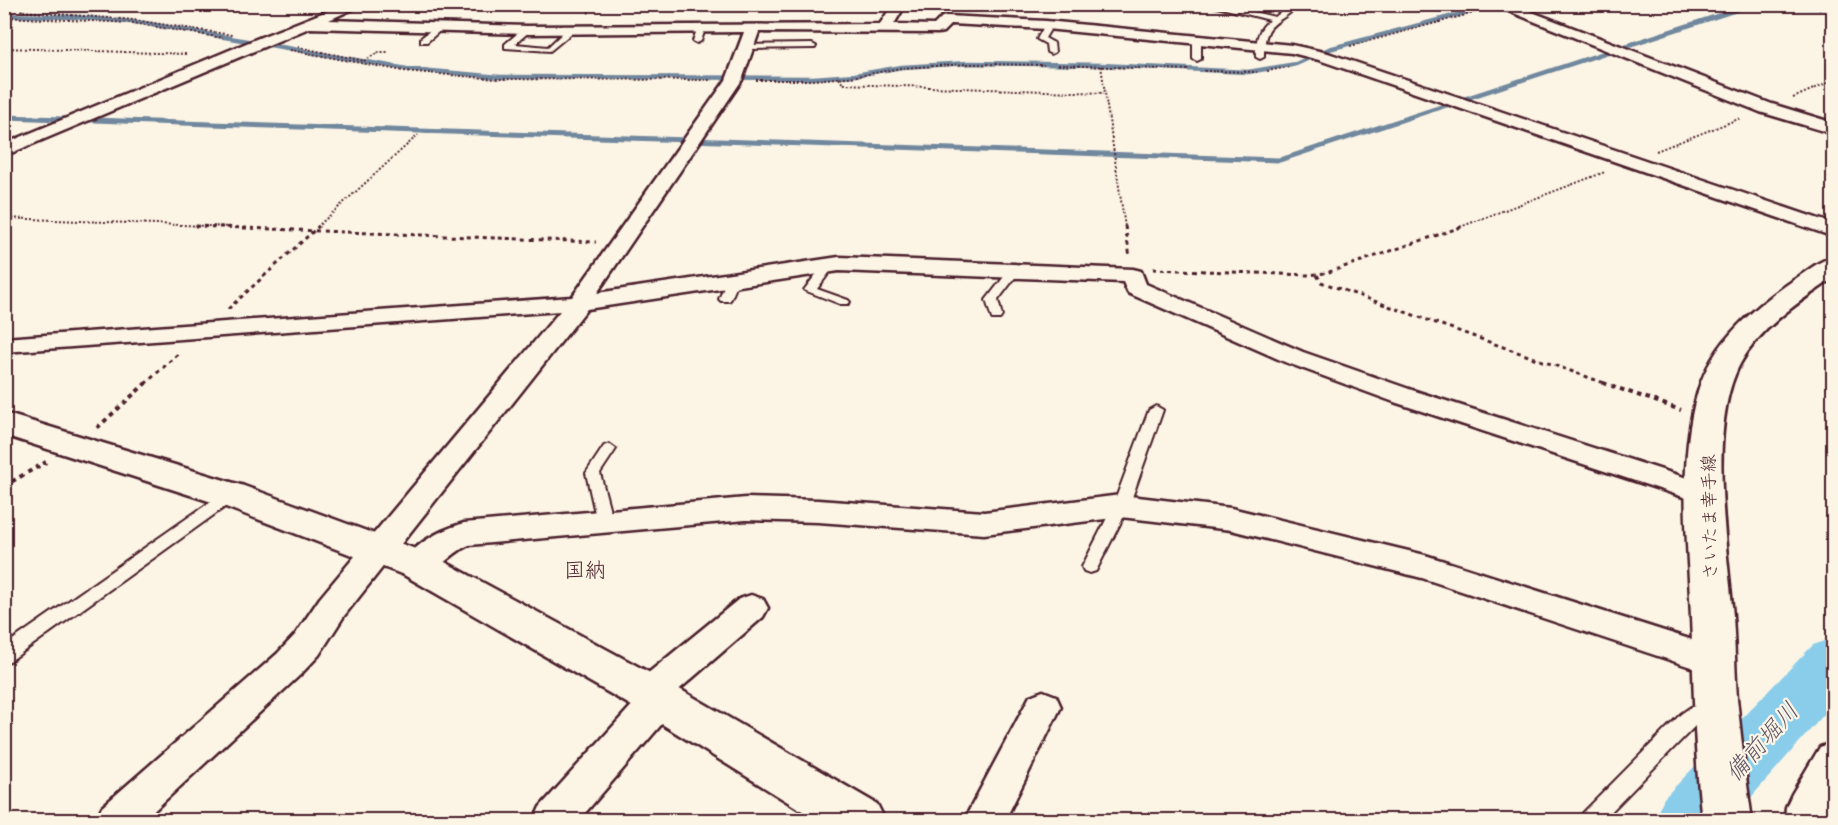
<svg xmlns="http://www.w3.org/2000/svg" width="1838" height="825" font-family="Delius,'Klee One',sans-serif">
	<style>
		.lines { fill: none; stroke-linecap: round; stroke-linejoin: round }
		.stream-far1 { stroke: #70879e; stroke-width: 4.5 }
		.stream { stroke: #70879e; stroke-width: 5 }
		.river { fill: #8acdeb; fill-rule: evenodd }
		.service-casing { stroke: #4a1f2b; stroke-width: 4 }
		.minor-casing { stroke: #4a1f2b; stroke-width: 5 }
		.tertiary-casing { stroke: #4a1f2b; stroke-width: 5 }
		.primary-casing { stroke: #4a1f2b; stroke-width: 5 }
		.path-far2 { stroke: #4a1f2b; stroke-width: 2; stroke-dasharray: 2 2; stroke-linecap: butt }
		.path-far1 { stroke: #4a1f2b; stroke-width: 3; stroke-dasharray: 4 4; stroke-linecap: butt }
		.path { stroke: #4a1f2b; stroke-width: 4; stroke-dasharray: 4.5 4.5; stroke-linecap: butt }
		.service { fill: #fcf5e5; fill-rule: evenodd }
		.minor { fill: #fcf5e5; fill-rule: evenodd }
		.tertiary { fill: #fcf5e5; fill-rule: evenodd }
		.primary { fill: #fcf5e5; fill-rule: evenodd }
		.labels { text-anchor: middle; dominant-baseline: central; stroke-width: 4.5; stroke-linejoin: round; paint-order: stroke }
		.street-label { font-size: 18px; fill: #4a1f2b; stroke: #fcf5e5 }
		.quarter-label { font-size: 21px; fill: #4a1f2b; stroke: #fcf5e5 }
		.near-water-label { font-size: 24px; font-style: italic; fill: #5d5365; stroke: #fcf5e5 }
	</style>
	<rect width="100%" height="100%" fill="#fcf5e5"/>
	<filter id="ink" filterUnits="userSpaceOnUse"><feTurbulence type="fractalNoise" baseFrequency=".0167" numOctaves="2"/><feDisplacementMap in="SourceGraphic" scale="12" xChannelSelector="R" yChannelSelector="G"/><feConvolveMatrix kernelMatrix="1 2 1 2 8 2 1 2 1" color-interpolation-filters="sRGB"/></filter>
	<g filter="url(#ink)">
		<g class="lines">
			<g class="stream-far1">
				<polyline points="1411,4 1476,10 1498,9"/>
				<polyline points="4,15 76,17 144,23 407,69 500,77 813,78 855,75 902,67 969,63 1100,65 1248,72 1296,64 1329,49 1476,10"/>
				<polyline points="1458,101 1748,6 1834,8"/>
			</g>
			<polyline class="stream" points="4,117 1280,160 1462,100"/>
			<polygon class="river" points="1834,638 1834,703 1731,820 1654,820 1664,798 1813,645"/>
			<g class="service-casing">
				<g id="service">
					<path d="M1205 4H1219L1275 17 1292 4H1300C1277 27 1264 19 1264 57L1260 59 1256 57C1256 42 1257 29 1270 20Z"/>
					<polygon points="1046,23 1053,25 1045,38 1054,43 1055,52 1051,54 1047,52 1046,44 1037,39"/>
					<polygon points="436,26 443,28 427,42 421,42 421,38"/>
					<polygon points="698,27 705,29 701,41 697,43 693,41"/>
					<polygon points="524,28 531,30 515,44 548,47 567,29 574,31 550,51 505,48 505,44"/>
					<polygon points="1197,36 1201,38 1201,59 1197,61 1193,59 1193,38"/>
					<polygon points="812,44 816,46 815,48 746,49 742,47 746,45"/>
					<polygon points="829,262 835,265 817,289 848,300 850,302 848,304 840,304 804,290 825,263"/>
					<polygon points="1014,268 1020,271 998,300 1002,316 1000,319 992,319 986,300 1010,269"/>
					<polygon points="733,277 739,280 731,299 729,301 721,301 719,299 727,280"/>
					<polygon points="1156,406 1163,410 1129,506 1096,571 1090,573 1084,571 1082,567 1113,506 1149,410"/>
					<polygon points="609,444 616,449 600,473 613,522 610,526 600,526 597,522 586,473 604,446"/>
					<polygon points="231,490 236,491 238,495 236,499 10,661 4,663 4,646 226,491"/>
					<polygon points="1711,703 1718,705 1720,711 1718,717 1702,720 1695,726 1603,820 1580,820 1583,813 1681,714 1691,707"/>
				</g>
			</g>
			<g class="minor-casing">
				<g id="minor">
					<polygon points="345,4 364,4 329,20 527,26 880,24 893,4 906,4 894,24 934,25 942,17 947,16 1046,21 1292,45 1328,53 1834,224 1834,237 1319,60 1292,53 1046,29 951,24 943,32 938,33 759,32 742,80 597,293 839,257 1133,269 1141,271 1146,284 1303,352 1412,390 1715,487 1720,494 1715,501 1705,504 1394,402 1285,362 1128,293 1123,282 839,271 587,309 344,616 319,655 301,674 144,820 96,820 102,807 277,654 295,635 320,598 560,311 4,352 4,338 572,297 726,80 744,32 527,34 309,28 4,156 4,144 261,37"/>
					<polygon points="1491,4 1511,4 1772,104 1834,123 1834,134 1760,112"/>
					<path d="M1121 495 1231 508 1425 555 1727 651 1733 661 1727 671 1715 675 1422 578 1231 530 1121 517 984 534 818 522 746 520 469 545C446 555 433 582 407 573L402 565C414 543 441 530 464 523L746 498 818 500 984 512Z"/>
					<polygon points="751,595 763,599 768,608 763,617 675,693 678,700 673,711 579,820 534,820 540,807 635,702 631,694 636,683 739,599"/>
					<polygon points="1043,691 1056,696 1061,707 1005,820 964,820 1030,696"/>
					<polygon points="1834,742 1834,796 1826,810 1825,820 1785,820 1786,807 1792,794 1820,747"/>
				</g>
			</g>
			<g class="tertiary-casing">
				<polygon id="tertiary" points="4,413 244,486 432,555 676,687 877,804 885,820 817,820 644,713 404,575 218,504 4,435"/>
			</g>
			<g class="primary-casing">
				<path id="primary" d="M1834 257V278C1800 301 1760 327 1740 364 1707 426 1727 546 1733 616 1735 643 1735 671 1737 698 1741 739 1746 779 1752 820H1702C1694 753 1694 685 1691 617 1688 543 1677 462 1698 391 1713 340 1757 305 1798 277 1810 269 1820 260 1834 257Z"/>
			</g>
			<g class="path-far2">
				<polyline points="28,4 21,11 134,20 232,35"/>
				<polyline points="1391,4 1473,12"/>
				<polyline points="407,8 424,4"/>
				<polyline points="460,11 469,4"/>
				<polyline points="588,13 596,4"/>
				<polyline points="4,17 133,23 223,38"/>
				<polyline points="1350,46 1477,12"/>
				<polyline points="298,47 365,61"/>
				<polyline points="4,48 187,54"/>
				<polyline points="290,50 404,71 496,79 712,80"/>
				<polyline points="364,61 379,52 388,52"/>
				<polyline points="1058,65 1188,70"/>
				<polyline points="1101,66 1125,227"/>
				<polyline points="1204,71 1257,72"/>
				<polyline points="1267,71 1289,67"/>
				<polyline points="839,78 843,84 1104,93"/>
				<polyline points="756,80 812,80 859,76 901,68 970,64 1044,65"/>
				<polyline points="1793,98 1834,80"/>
				<polyline points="1656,151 1741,118"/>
				<polyline points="4,218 232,227"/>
				<polyline points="317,227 418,135"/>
				<polyline points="1460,227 1605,172"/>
			</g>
			<g class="path-far1">
				<polyline points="195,226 596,242"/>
				<polyline points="1125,226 1130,257"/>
				<polyline points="1153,269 1307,275 1326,273 1464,226"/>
				<polyline points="1317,275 1321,282 1607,384"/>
				<polyline points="228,309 319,226"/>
				<polyline points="145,384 180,352"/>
			</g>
			<g class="path">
				<polyline points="1603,383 1681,410"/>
				<polyline points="97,428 146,383"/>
				<polyline points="4,486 46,462"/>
			</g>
			<use href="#service" class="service"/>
			<use href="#minor" class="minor"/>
			<use href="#tertiary" class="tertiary"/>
			<use href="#primary" class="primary"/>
		</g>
	</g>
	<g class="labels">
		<g class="street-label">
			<text transform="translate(1709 517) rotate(-91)">さいたま幸手線</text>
		</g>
		<g class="quarter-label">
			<text x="585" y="569">国納</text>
		</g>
		<g class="near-water-label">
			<text transform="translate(1761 741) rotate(-48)">備前堀川</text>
		</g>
	</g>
	<rect width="1838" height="825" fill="none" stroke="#fcf5e5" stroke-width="24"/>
	<rect x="12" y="12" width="1814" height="801" fill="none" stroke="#4a1f2b" stroke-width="2" filter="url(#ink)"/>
</svg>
